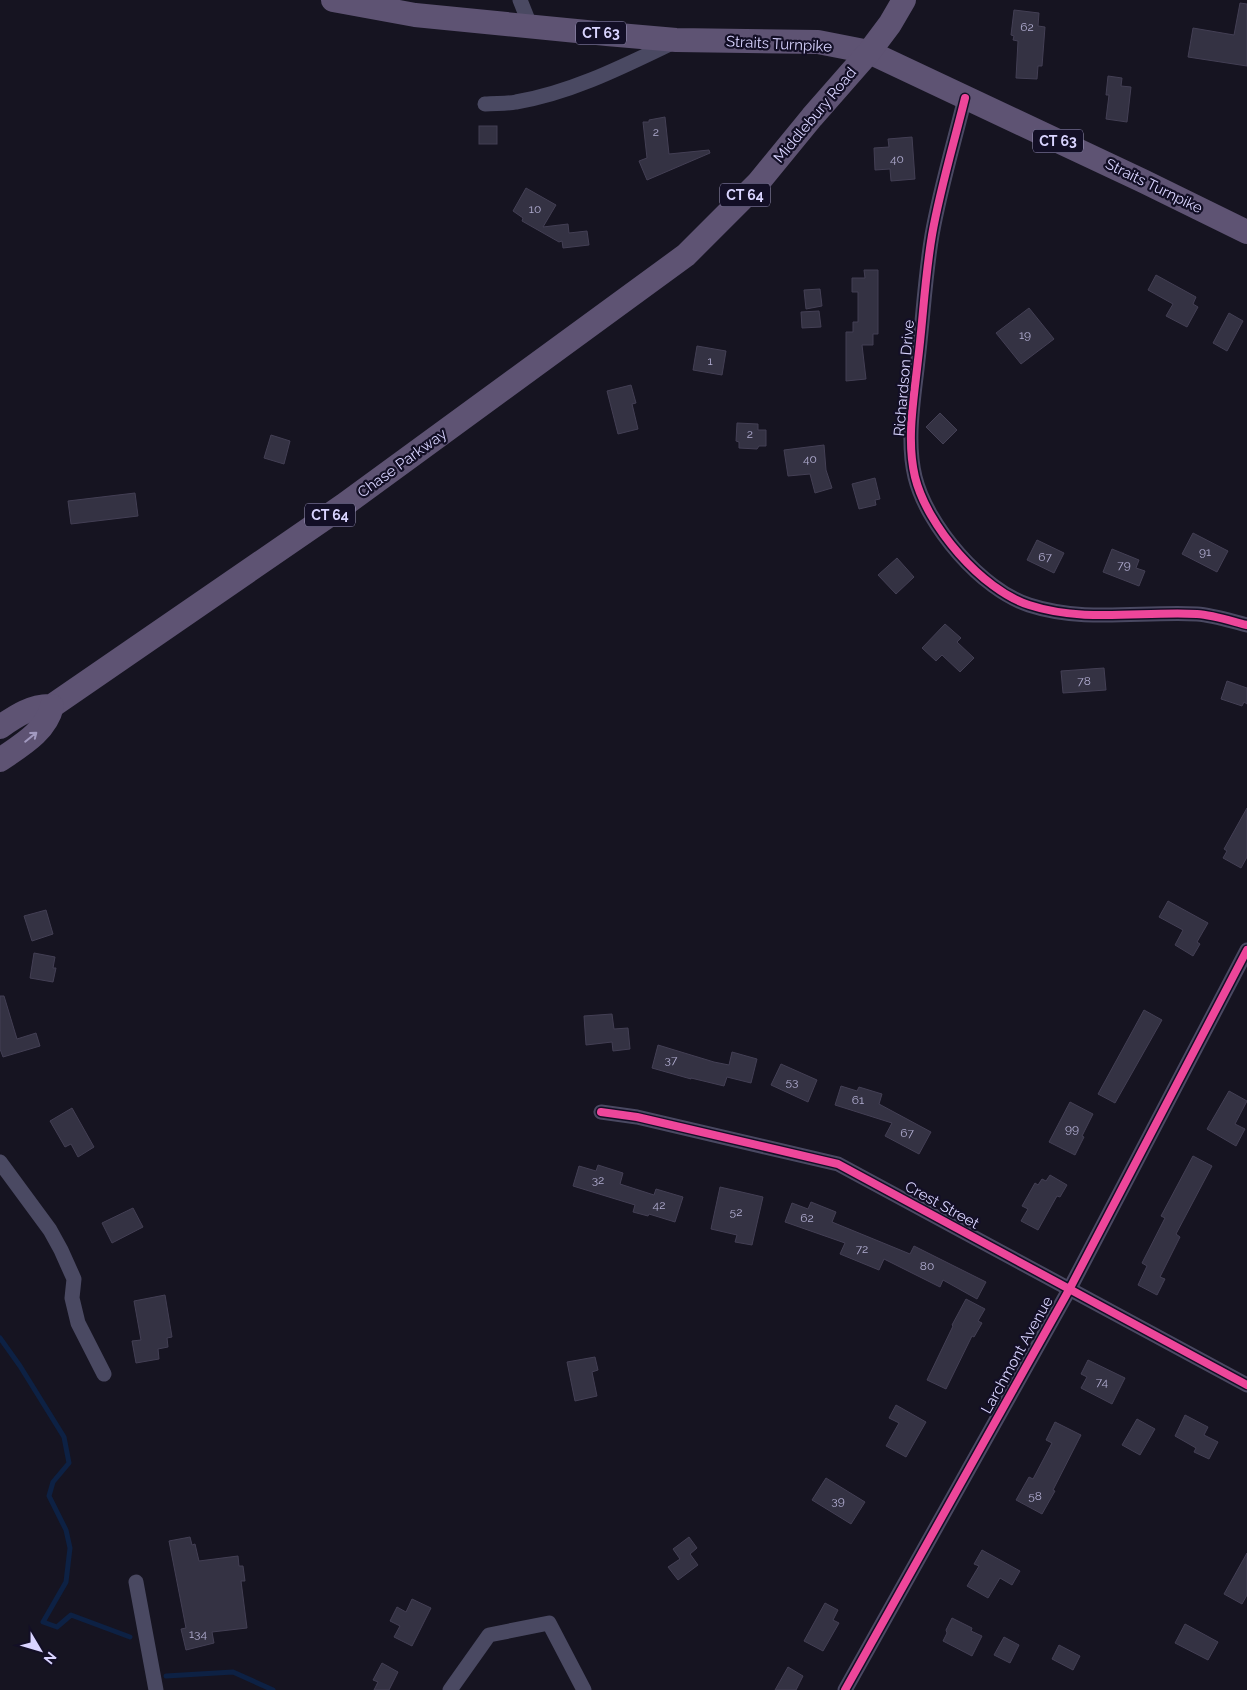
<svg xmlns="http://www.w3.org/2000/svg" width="1247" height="1690" font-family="Raleway,sans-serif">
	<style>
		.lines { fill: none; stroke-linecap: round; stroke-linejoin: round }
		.stream { stroke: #0d2144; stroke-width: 5 }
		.building { fill: #343243; stroke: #433f54 }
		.minor { stroke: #4a4962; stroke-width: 15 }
		.primary { stroke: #5e5373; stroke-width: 24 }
		.cycleway-casing { stroke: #130f26; stroke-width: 11 }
		.cycleway { stroke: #ed469a; stroke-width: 8 }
		.oneway { stroke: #a29ac0 }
		.labels { text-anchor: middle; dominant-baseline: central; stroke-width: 4.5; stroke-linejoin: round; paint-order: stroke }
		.number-label { font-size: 12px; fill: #b0acd0 }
		.shield { fill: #130f26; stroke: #9e99be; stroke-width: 1 }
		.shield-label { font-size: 14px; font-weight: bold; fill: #d9d4ff }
		.street-label { font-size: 15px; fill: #d9d4ff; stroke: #130f26 }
	</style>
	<rect width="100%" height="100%" fill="#161421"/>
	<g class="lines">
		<g class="stream">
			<polyline points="0,1338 20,1366 64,1437 69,1463 53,1482 49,1496 66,1530 70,1548 66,1582 43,1622 57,1627 71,1615 130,1637"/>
			<polyline points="166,1676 233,1672 273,1690"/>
		</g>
	</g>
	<g class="building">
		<polygon points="1240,3 1247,4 1247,66 1188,57 1193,28 1234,35"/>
		<polygon points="1014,10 1039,13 1038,26 1045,27 1042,66 1038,66 1037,79 1016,78 1018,41 1013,40 1014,36 1011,35"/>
		<polygon points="1108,76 1122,78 1121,86 1131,87 1127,122 1106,119 1109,95 1106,95"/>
		<polygon points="665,117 669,154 709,150 710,153 647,180 639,161 647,158 643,122 649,122 649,120"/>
		<rect x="479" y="126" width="18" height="18"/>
		<polygon points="912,137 915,179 891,181 890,169 875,170 874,148 889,147 888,139"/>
		<polygon points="526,188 556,205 543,227 568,224 569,233 587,231 589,245 563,248 562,241 559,242 522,221 523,218 513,211"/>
		<polygon points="864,270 878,270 878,334 873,334 873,345 862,345 866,379 846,381 846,332 853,332 853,322 858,322 858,292 852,292 852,278 865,278"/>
		<polygon points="1156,275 1196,297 1193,304 1198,307 1187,327 1166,316 1173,304 1148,290"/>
		<polygon points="820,289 822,306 806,309 804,290"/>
		<polygon points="1029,308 1054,339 1021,364 996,333"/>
		<polygon points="819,311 821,327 802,328 801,312"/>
		<polygon points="1229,313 1243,321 1227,351 1213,343"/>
		<polygon points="697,346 726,351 722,375 693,370"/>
		<polygon points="631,385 636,403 632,404 638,429 618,434 607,391"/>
		<polygon points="940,413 957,430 943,444 926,427"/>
		<polygon points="737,423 758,424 758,430 766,430 766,446 759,446 757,449 739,448 739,442 736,441"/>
		<polygon points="271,435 290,441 284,464 264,458"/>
		<polygon points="824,445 826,470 832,488 815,493 810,474 788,476 784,450"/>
		<polygon points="875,478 880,499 875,500 876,505 859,509 852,484"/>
		<polygon points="135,493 138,516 71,524 68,501"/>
		<polygon points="1193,533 1228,551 1217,572 1182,554"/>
		<polygon points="1037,540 1064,553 1054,573 1027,560"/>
		<polygon points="1112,549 1139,560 1136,568 1145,571 1139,586 1103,572"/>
		<polygon points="897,558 914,577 896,594 878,575"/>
		<polygon points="945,624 961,638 957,642 974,658 960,672 942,655 936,661 922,648"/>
		<polygon points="1104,668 1106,690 1063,693 1061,671"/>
		<polygon points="1227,681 1247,688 1247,704 1244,702 1242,706 1221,699"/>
		<polygon points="1247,808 1247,857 1241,868 1223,858 1227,851 1224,849"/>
		<polygon points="1168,901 1208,923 1197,942 1200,944 1193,956 1175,945 1183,930 1159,917"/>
		<polygon points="46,910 53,934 32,941 24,916"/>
		<polygon points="34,953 55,957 53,968 56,968 53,982 30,978"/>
		<polygon points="0,996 4,996 17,1039 36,1033 40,1046 3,1057 0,1049"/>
		<polygon points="1144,1010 1162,1020 1115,1103 1098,1094"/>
		<polygon points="612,1014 614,1029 628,1028 630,1049 613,1051 612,1042 586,1045 584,1016"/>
		<polygon points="658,1045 714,1062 729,1065 732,1052 757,1059 751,1083 727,1077 724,1086 691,1078 691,1079 652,1068"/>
		<polygon points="781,1064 817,1080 808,1102 771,1085"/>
		<polygon points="841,1086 857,1091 859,1087 882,1094 879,1104 931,1132 919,1154 885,1136 892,1123 835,1105"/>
		<polygon points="1229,1091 1247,1101 1235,1124 1245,1129 1236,1146 1207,1129"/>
		<polygon points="1070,1102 1093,1114 1082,1136 1084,1137 1075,1155 1049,1142"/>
		<polygon points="72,1108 94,1147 78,1157 71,1144 65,1147 50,1121"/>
		<polygon points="1193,1156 1212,1166 1176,1234 1180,1237 1160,1277 1165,1279 1157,1295 1138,1285 1147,1266 1142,1263 1165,1218 1161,1216"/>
		<polygon points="598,1165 623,1173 620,1184 654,1195 656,1189 683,1197 675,1222 649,1214 648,1216 633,1212 635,1205 573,1186 579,1166 596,1171"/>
		<polygon points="1050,1175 1067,1185 1060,1197 1057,1196 1038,1230 1021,1221 1028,1209 1022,1206 1035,1183 1038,1185 1042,1179 1046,1181"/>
		<polygon points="720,1187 763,1197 752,1245 735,1242 737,1235 711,1229"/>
		<polygon points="811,1202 836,1212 832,1222 910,1254 914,1246 986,1282 977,1299 943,1280 940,1287 884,1259 879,1270 840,1254 845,1243 785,1222 792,1203 808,1209"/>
		<polygon points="133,1208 143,1227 112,1243 102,1223"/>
		<polygon points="165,1295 172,1337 167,1338 168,1347 158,1349 159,1359 136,1363 132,1341 141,1340 134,1301"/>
		<polygon points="966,1299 985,1309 978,1321 982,1323 974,1337 972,1336 946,1389 927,1380 953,1326 952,1325"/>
		<polygon points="595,1357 598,1370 592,1372 597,1396 575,1401 567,1362"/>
		<polygon points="1088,1360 1125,1378 1112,1404 1081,1388 1087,1377 1081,1374"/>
		<polygon points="896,1405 926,1422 906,1457 886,1446 899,1423 889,1418"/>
		<polygon points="1185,1415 1208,1427 1204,1435 1218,1442 1209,1459 1194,1452 1196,1448 1175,1436"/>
		<polygon points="1137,1419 1155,1429 1140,1455 1122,1445"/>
		<polygon points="1055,1422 1081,1435 1053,1490 1055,1491 1042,1514 1016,1500 1029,1477 1033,1479 1052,1443 1046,1440"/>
		<polygon points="826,1478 865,1502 851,1524 812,1500"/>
		<polygon points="190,1537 192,1545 195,1544 199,1561 238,1556 239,1566 243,1566 245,1581 241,1581 247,1628 212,1632 214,1643 186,1650 181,1629 186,1628 169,1541"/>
		<polygon points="689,1537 697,1548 690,1554 698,1565 678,1580 668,1567 680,1559 673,1549"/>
		<polygon points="982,1550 1020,1571 1012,1585 1000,1578 988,1598 967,1586 979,1566 974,1564"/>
		<polygon points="1247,1553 1247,1595 1242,1604 1224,1594"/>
		<polygon points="412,1599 431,1608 412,1646 394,1637 400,1626 390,1621 397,1607 406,1612"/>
		<polygon points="825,1603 838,1610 833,1620 839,1623 823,1651 804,1641"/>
		<polygon points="952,1618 972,1628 971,1631 982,1636 972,1656 943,1641 947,1633 946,1630"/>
		<polygon points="1185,1624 1218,1642 1208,1660 1175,1643"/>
		<polygon points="1004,1637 1019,1645 1010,1663 994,1655"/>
		<polygon points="1059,1645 1080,1656 1073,1670 1052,1659"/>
		<polygon points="382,1663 398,1672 389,1690 374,1690 378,1682 373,1680"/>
		<polygon points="788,1667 803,1676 796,1690 775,1690"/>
	</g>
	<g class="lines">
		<g class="minor">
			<polyline points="520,0 530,25"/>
			<path d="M965 98C954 143 940 189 932 235 925 276 923 319 918 360 914 398 906 440 915 477 927 526 982 590 1029 605 1084 623 1141 611 1197 614 1213 615 1231 621 1247 625"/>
			<path d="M485 104C495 103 506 104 516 102 571 93 624 66 674 42"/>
			<polyline points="601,1112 637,1117 838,1164 1247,1385"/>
			<polyline points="0,1162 50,1230 61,1250 74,1279 72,1298 78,1323 104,1374"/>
			<polyline points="136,1582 156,1690"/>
			<polyline points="450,1690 489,1635 549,1623 584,1690"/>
			<polyline points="845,1690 1069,1290 1247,950"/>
		</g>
		<g class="primary">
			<polyline points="333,0 415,15 607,34 676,40 818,42 869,52 1143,181 1247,232"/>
			<path d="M0 727C16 716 32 705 52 706L344 505 686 255 758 183 812 117 869 52 890 24 904 0"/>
			<path d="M0 760C20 746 46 732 52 706"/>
		</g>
		<g class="cycleway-casing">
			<g id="cycleway">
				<path d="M965 98C954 143 940 189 932 235 925 276 923 319 918 360 914 398 906 440 915 477 927 526 982 590 1029 605 1084 623 1141 611 1197 614 1213 615 1231 621 1247 625"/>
				<polyline points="601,1112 637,1117 838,1164 1247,1385"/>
				<polyline points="845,1690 1069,1290 1247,950"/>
			</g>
		</g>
		<use href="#cycleway" class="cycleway"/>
	</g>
	<defs><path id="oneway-shaft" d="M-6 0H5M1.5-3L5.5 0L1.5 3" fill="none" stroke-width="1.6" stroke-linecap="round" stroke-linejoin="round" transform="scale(1.25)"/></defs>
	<use class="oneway" href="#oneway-shaft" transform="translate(31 737) rotate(-39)"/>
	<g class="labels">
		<g class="number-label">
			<text x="1027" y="27">62</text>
			<text x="656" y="132">2</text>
			<text x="897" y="159">40</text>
			<text x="535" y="209">10</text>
			<text x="1025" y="335">19</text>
			<text x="710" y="361">1</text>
			<text x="750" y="434">2</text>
			<text x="810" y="459">40</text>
			<text x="1205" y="552">91</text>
			<text x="1045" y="557">67</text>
			<text x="1124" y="565">79</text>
			<text x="1084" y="681">78</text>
			<text x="671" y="1060">37</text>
			<text x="792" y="1082">53</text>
			<text x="858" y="1100">61</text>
			<text x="1072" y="1129">99</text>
			<text x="907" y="1133">67</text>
			<text x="598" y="1180">32</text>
			<text x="659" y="1205">42</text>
			<text x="736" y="1212">52</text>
			<text x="807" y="1218">62</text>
			<text x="862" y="1249">72</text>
			<text x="927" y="1266">80</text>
			<text x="1102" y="1382">74</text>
			<text x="1035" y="1496">58</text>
			<text x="838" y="1501">39</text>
			<text x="198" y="1634">134</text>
		</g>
		<g class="shield">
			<rect x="576" y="21.5" width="50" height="23" rx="4"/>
			<rect x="1033" y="129.5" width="50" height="23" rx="4"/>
			<rect x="720" y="183.5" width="50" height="23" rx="4"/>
			<rect x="305" y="503.5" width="50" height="23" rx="4"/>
		</g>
		<g class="shield-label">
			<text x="601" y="33">CT 63</text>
			<text x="1058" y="141">CT 63</text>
			<text x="745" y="195">CT 64</text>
			<text x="330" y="515">CT 64</text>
		</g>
		<g class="street-label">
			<text transform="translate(779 44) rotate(3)">Straits Turnpike</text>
			<text transform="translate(815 115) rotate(-50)">Middlebury Road</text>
			<text transform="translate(1154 186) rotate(26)">Straits Turnpike</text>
			<text transform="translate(904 378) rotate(-85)">Richardson Drive</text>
			<text transform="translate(402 463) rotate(-36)">Chase Parkway</text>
			<text transform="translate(942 1205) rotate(29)">Crest Street</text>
			<text transform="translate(1017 1355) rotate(-61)">Larchmont Avenue</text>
		</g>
	</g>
	<g transform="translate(40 1650) rotate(128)" stroke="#130f26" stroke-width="4" paint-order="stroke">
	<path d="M0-4L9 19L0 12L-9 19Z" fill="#d9d4ff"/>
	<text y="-8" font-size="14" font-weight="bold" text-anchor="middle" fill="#d9d4ff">N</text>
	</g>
</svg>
